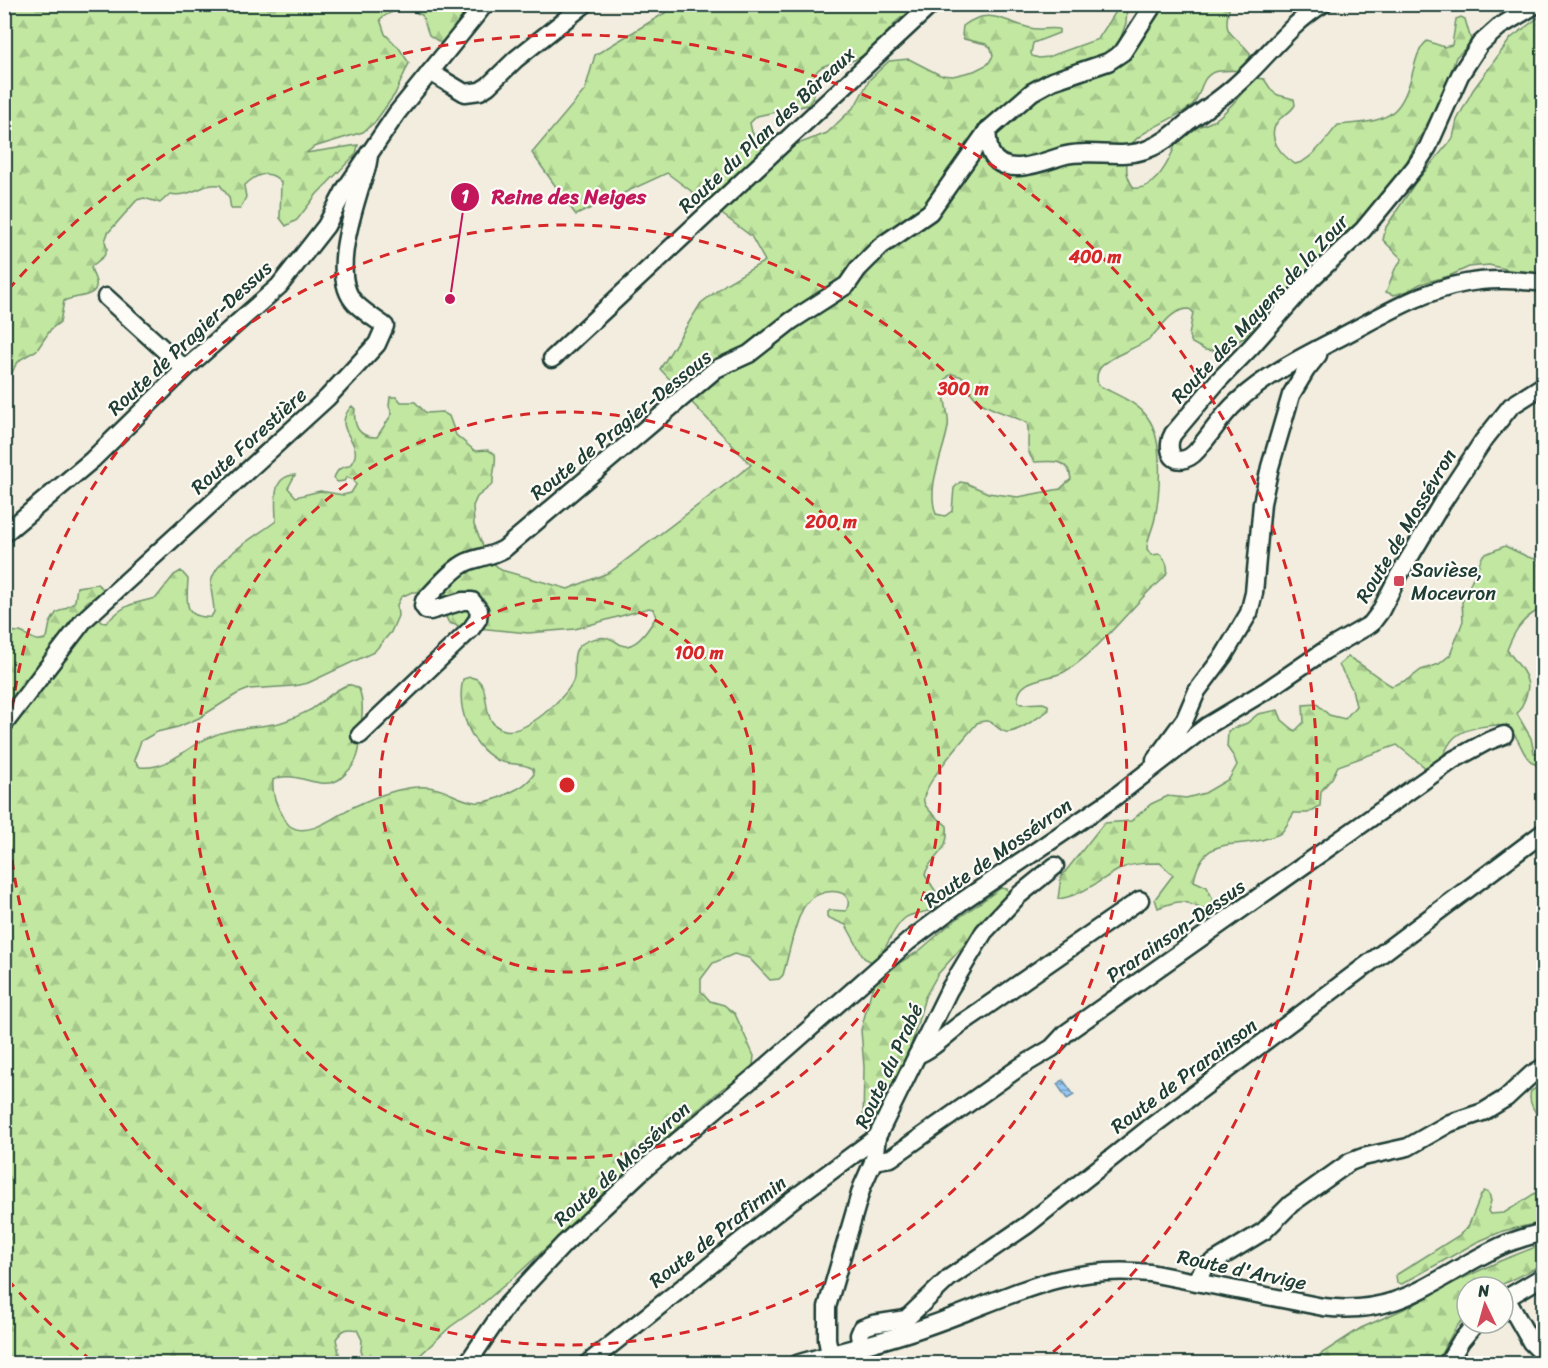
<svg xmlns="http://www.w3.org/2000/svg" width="1548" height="1368" font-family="Sriracha,sans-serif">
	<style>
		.forest { fill: url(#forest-firs); stroke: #70926a; stroke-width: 1.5; fill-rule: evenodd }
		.water { fill: url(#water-rules); stroke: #6890a7; stroke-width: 1.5 }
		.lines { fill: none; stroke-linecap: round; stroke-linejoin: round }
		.minor-casing { stroke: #1f3d34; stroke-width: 21 }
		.minor { stroke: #fdfcf7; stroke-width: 16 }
		.ring { fill: none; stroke: #d62828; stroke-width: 3; stroke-dasharray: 10 8 }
		.poi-dot { fill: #d1495b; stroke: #fdfcf7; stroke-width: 2 }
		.labels { text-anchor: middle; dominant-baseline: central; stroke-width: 4.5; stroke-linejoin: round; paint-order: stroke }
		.street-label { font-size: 20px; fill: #1f3d34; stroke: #fdfcf7 }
		.poi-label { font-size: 20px; fill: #1f3d34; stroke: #fdfcf7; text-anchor: start }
		.centre { fill: #d62828; stroke: #fdfcf7; stroke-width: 3 }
		.ring-label { font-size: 18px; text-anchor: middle; font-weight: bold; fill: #d62828; stroke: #fdfcf7; stroke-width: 4.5; stroke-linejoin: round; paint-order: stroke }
		.leader { fill: none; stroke: #c2185b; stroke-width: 2 }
		.callout-dot { fill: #c2185b; stroke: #fdfcf7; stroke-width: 2 }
		.mark-label { font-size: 18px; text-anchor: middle; font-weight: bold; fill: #fff }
		.callout-label { font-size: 21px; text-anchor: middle; font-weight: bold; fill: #c2185b; stroke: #fdfcf7; stroke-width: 4.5; stroke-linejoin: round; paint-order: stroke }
	</style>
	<defs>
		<pattern id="forest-firs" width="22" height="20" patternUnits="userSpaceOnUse" patternTransform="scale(1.5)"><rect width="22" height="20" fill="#c1e7a1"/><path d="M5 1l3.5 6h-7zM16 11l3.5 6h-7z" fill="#a5c78b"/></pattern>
		<pattern id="water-rules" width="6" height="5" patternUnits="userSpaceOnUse" patternTransform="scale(1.5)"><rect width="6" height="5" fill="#98c7f3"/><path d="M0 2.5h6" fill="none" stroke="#7ba3c6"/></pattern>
	</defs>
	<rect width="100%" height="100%" fill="#f2eddf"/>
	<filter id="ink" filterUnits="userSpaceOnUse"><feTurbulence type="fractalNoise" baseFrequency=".0167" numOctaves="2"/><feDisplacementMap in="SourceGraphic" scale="12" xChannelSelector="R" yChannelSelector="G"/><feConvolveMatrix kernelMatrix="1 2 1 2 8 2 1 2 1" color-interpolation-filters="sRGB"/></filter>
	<g filter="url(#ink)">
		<g class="forest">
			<path d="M5 5H467L463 9 461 21 441 43 429 35 422 15C404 7 396 8 380 19L385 34 399 48 409 63 395 94 375 122 363 132 314 147 306 153 358 145 356 154 317 194 297 220 286 226 280 218 281 182C269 168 255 175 244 186L246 197 240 209H231L229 197 220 185C203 182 192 198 170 194L160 203 144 198 137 200 108 233 105 241 107 249 104 256 91 267C92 272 95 278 96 282 99 299 74 295 64 301L60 322 51 329 37 350 21 359 15 366 8 383 5 387Z"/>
			<path d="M678 5H910L912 8C909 14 903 16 898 20 883 37 872 55 849 62 839 65 826 61 818 70 811 76 816 89 813 97 812 100 810 102 808 105L757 116 750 123 752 132 755 137 798 144 827 133 855 106 870 79 889 61 909 59 940 75 953 76 974 71 988 64 993 56 991 48 986 44 964 39 962 35 963 26C989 6 1005 22 1030 28 1040 31 1049 27 1059 29V33L1033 43 1031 53 1032 56 1039 58 1048 57 1098 39 1119 7 1127 8 1126 23 1117 48 1131 54 1164 5H1230C1221 38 1233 31 1250 53V61L1241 70C1233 71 1221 70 1214 72 1199 78 1202 97 1191 106 1177 118 1140 131 1132 144 1130 148 1129 153 1128 157 1125 170 1127 178 1134 188 1152 190 1165 169 1172 153 1174 149 1175 144 1177 140 1185 129 1202 127 1213 121 1230 111 1242 91 1256 78L1264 79 1272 91 1278 95 1294 99 1295 105C1289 115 1283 114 1278 121 1265 138 1282 155 1295 164 1311 162 1327 137 1338 125 1385 121 1400 121 1413 71 1416 60 1418 49 1427 41L1444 47 1452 45 1456 19 1461 17 1465 19 1471 40 1468 46 1456 57 1443 95 1402 170 1353 229 1267 310 1245 337 1228 348 1217 351 1205 350 1192 343 1189 336 1193 312 1189 309C1170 309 1162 328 1149 339 1134 350 1113 354 1101 367 1097 372 1096 378 1098 385 1114 394 1138 402 1148 418 1164 440 1160 492 1155 518 1153 529 1147 538 1147 549L1151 555 1160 554C1175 570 1165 579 1151 589 1127 613 1092 657 1064 672 1049 680 1016 677 1018 702L1021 704 1043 703 1048 705 1049 710C1040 716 1016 734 1006 732 993 729 994 716 977 723 966 737 920 787 924 802 926 811 941 820 947 826 950 855 929 856 925 875L940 898C936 917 917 909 905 918 895 925 885 949 879 960L872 962 864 958 846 925 827 917V912L830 910 846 911C858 888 821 885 806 904 796 916 788 958 783 975L779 979 770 980 749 958 734 954 713 963 701 979V991L710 1001 724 1005 735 1014 754 1056 753 1065 747 1075 723 1088 665 1138 520 1272 480 1306 450 1327 416 1359 406 1363H374L364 1357 361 1351 362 1340 357 1330C347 1327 342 1330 336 1339L341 1363H5L4 631C9 632 15 631 20 632 32 636 34 644 47 638L50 623 56 613 71 605 75 601 77 587 97 584 106 591C99 597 91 597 85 604L101 622 106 623C125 604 130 604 156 598L174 575 181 571 188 579C187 600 182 619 211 617L214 612C214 603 211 594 211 584 213 559 257 536 276 521 276 504 270 476 295 475L288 488 296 497 320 491 343 495 351 493 356 485 354 480 347 477 344 481 337 482 334 478C337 470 340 467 349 466 371 443 327 432 352 406L355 409C353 426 359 438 377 437L392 414 389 406 390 397H397L401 402H415L426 413 442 412 449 416 456 435 475 451 488 450 495 454C497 464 492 473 493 484L477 497 473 506 474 525 489 559 501 570 568 589 610 572 751 465 660 369 701 303 727 283 765 261 751 236 667 173 576 215 532 153 585 90 595 55ZM952 374 963 377C974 411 1001 409 1027 423 1031 437 1023 451 1035 462 1052 461 1069 458 1071 479L1060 489 1018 497 988 493 966 483 960 482 954 488 952 511 945 516 936 514C926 486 943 455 948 427 951 410 934 383 952 374ZM412 592H428L439 603 449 623 459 626 528 633 575 629 649 608 653 609 656 617C650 627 640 644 627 646 620 647 617 641 611 639 601 635 583 640 577 649 571 658 577 671 573 681 566 698 525 735 505 730 479 724 492 692 478 680 476 678 473 678 470 677L463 679C456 709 470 745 497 760 509 766 523 762 533 769L534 774C528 784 519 788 509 793 463 818 456 784 418 787 396 788 372 798 353 807 336 815 309 839 290 826 287 824 284 818 282 814 276 805 272 792 273 780 292 769 320 790 336 781 340 780 344 775 347 772 357 763 360 752 360 739 361 722 365 704 359 689 356 687 354 685 351 685 342 683 320 704 312 709 300 715 287 722 274 724 250 728 234 727 210 737 185 747 169 770 140 767L134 760 141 741 157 732 178 727 199 718 237 694 249 689 294 686 308 683 374 652 391 632 398 616 397 605 401 597Z"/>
			<polygon points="1543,14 1543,278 1489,265 1469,267 1449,276 1420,284 1408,291 1394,295 1386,292 1395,269 1402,259 1383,240 1386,227 1415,183 1453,138 1457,120 1473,90 1511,38"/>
			<path d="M1505 546 1528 557 1543 561V616L1537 611C1521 620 1514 632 1507 650 1527 676 1537 683 1517 714L1531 738 1534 753 1543 752V768C1518 759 1525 741 1507 728 1497 721 1463 729 1455 737 1447 744 1443 756 1439 765L1427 769 1397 745 1338 766 1332 778 1321 791 1320 806 1308 813H1294C1290 819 1286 828 1281 833 1278 835 1272 837 1268 838 1235 850 1203 833 1194 881L1207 887 1214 902 1203 910C1183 899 1179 900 1158 908L1155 899 1173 875 1160 863C1148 863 1134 863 1122 868 1101 879 1082 896 1058 899L1061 877 1104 823 1131 821 1151 804 1168 796 1186 798 1205 793 1229 779 1237 765 1234 757 1227 747 1228 731 1247 723 1258 714 1278 710 1282 720 1295 731 1304 722 1303 705 1317 704 1329 715 1345 719 1356 706 1352 689 1339 665 1348 657C1364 665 1376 677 1392 686L1409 679 1421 670 1439 664 1450 655 1463 621 1462 602 1483 555Z"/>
			<polygon points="1001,888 1007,889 1009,895 938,974 925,997 902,1077 870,1133 863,1125 864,1067 861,1030 871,992 876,982 891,968 919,951 950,924"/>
			<path d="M1538 1087 1543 1088V1123C1536 1113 1527 1103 1531 1091Z"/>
			<polygon points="1543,1188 1543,1222 1503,1231 1477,1242 1402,1284 1397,1283 1396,1275 1458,1236 1468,1227 1481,1195 1484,1191 1489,1193 1491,1201 1488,1211 1490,1214 1504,1213"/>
			<polygon points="1543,1244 1543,1264 1497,1287 1467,1287 1467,1316 1456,1327 1436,1363 1307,1363 1361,1328 1415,1304 1438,1290 1500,1261"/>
		</g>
		<polygon class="water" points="1063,1080 1074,1095 1067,1099 1057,1084"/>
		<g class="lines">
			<g class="minor-casing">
				<g id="minor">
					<path d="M1537 4 1499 27 1480 44 1460 75 1428 147 1415 167 1363 230 1311 279 1251 347 1217 382 1173 434C1167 444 1169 464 1185 459 1192 457 1198 450 1202 444 1214 430 1223 414 1237 402 1266 375 1302 357 1337 339 1378 318 1420 291 1466 283 1492 278 1517 280 1544 283"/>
					<polyline points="430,72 465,93 480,91 488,86 516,59 585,4"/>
					<path d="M987 131C988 138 988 147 991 153 1003 179 1043 162 1062 156 1089 148 1122 160 1148 149 1164 143 1176 132 1189 121 1205 109 1222 98 1236 85 1266 59 1288 25 1323 4"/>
					<polyline points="106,297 185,369"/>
					<polyline points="552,359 932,4"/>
					<polyline points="4,534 92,460 185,369 279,286 326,226 346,188 397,113 485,4"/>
					<path d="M4 724 84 620 327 398 377 344 385 326C375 319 364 312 355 303 331 278 351 218 360 188 364 176 369 166 369 153"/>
					<path d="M360 735 471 629 478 619 479 610 472 601H463L430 611 426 610 423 606 424 601C436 589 452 569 467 562 480 557 492 556 504 549L716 369 749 354 791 321 847 285 858 269 881 246 930 212 987 131 1032 92 1052 81 1108 62 1123 52 1154 4"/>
					<polyline points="1155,760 1185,719 1197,691 1224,655 1249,613 1254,593 1262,503 1270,467 1291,395 1306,370 1318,355 1319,351"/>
					<path d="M917 1055C932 1050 948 1033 962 1023 1021 983 1080 940 1140 900"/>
					<polyline points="873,1161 891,1158 1020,1067 1052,1048 1066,1033 1453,760 1486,742 1504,735"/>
					<polyline points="1195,1281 1205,1267 1264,1231 1291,1204 1350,1162 1363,1157 1408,1147 1450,1123 1483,1112 1506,1098 1532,1074 1544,1067"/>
					<polyline points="1506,1298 1531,1342 1544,1355"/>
					<polyline points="1503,1300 1544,1276"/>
					<polyline points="861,1346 859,1335 862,1328 873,1324 906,1319 949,1278 1027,1225 1148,1129 1544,832"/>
					<polyline points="830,1354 827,1339 827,1307 862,1187 874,1160 877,1137 949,990 984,932 1018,896 1055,866"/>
					<polyline points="467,1364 507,1305 564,1244 642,1171 765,1068 909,941 961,902 1111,800 1207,726 1267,690 1324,651 1371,624 1380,612 1399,575 1442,503 1483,441 1511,406 1544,385"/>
					<polyline points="587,1364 792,1200 877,1137"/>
					<path d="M797 1364C839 1351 883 1342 925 1327 1005 1300 1061 1263 1150 1273L1323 1307C1401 1317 1435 1277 1499 1247 1513 1240 1529 1236 1544 1232"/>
					<polyline points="1447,1364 1461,1341 1476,1323"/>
				</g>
			</g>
			<use href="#minor" class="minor"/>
		</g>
	</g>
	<g class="ring">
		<circle cx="567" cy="785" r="187"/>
		<circle cx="567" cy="785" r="373"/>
		<circle cx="567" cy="785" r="560"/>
		<path d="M92 1361A747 747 0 0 1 8 1280M8 290A747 747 0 1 1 1042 1361"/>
	</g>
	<rect class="poi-dot" x="1393" y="575" width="12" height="12" rx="3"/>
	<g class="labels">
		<g class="street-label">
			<text transform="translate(767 130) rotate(-43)">Route du Plan des Bâreaux</text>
			<text transform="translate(1260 309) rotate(-47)">Route des Mayens de la Zour</text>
			<text transform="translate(190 338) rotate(-43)">Route de Pragier-Dessus</text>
			<text transform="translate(621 425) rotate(-39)">Route de Pragier-Dessous</text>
			<text transform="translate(249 441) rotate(-42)">Route Forestière</text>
			<text transform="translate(1406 526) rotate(-59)">Route de Mossévron</text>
			<text transform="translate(998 853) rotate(-35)">Route de Mossévron</text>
			<text transform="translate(1176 931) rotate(-35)">Prarainson-Dessus</text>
			<text transform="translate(889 1066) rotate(-65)">Route du Prabé</text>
			<text transform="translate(1184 1076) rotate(-37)">Route de Prarainson</text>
			<text transform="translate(622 1164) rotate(-42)">Route de Mossévron</text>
			<text transform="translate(718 1232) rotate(-38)">Route de Prafirmin</text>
			<text transform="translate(1242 1270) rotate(12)">Route d'Arvige</text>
		</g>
		<g class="poi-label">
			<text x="1411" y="570">Savièse,<tspan x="1411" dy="23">Mocevron</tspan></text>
		</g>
	</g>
	<circle cx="567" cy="785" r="9" class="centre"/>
	<g class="ring-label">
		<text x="1095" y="263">400 m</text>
		<text x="963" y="395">300 m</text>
		<text x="831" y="528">200 m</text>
		<text x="699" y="659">100 m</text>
	</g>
	<path class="leader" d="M450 299L465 197"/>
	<g class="callout-dot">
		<circle cx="450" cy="299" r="6"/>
		<circle cx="465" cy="197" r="15"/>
	</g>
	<g class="mark-label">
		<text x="465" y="203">1</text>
	</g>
	<g class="callout-label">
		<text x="569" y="204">Reine des Neiges</text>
	</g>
	<rect width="1548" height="1368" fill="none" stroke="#fdfcf7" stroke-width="24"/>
	<rect x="12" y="12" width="1524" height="1344" fill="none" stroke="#1f3d34" stroke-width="2" filter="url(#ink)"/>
	<g transform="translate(1485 1305) rotate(355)"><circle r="28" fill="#fdfcf7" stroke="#a4b0a9" stroke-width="1.5"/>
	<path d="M0-4.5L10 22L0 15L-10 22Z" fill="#d1495b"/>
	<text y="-9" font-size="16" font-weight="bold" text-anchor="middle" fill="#1f3d34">N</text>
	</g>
</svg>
